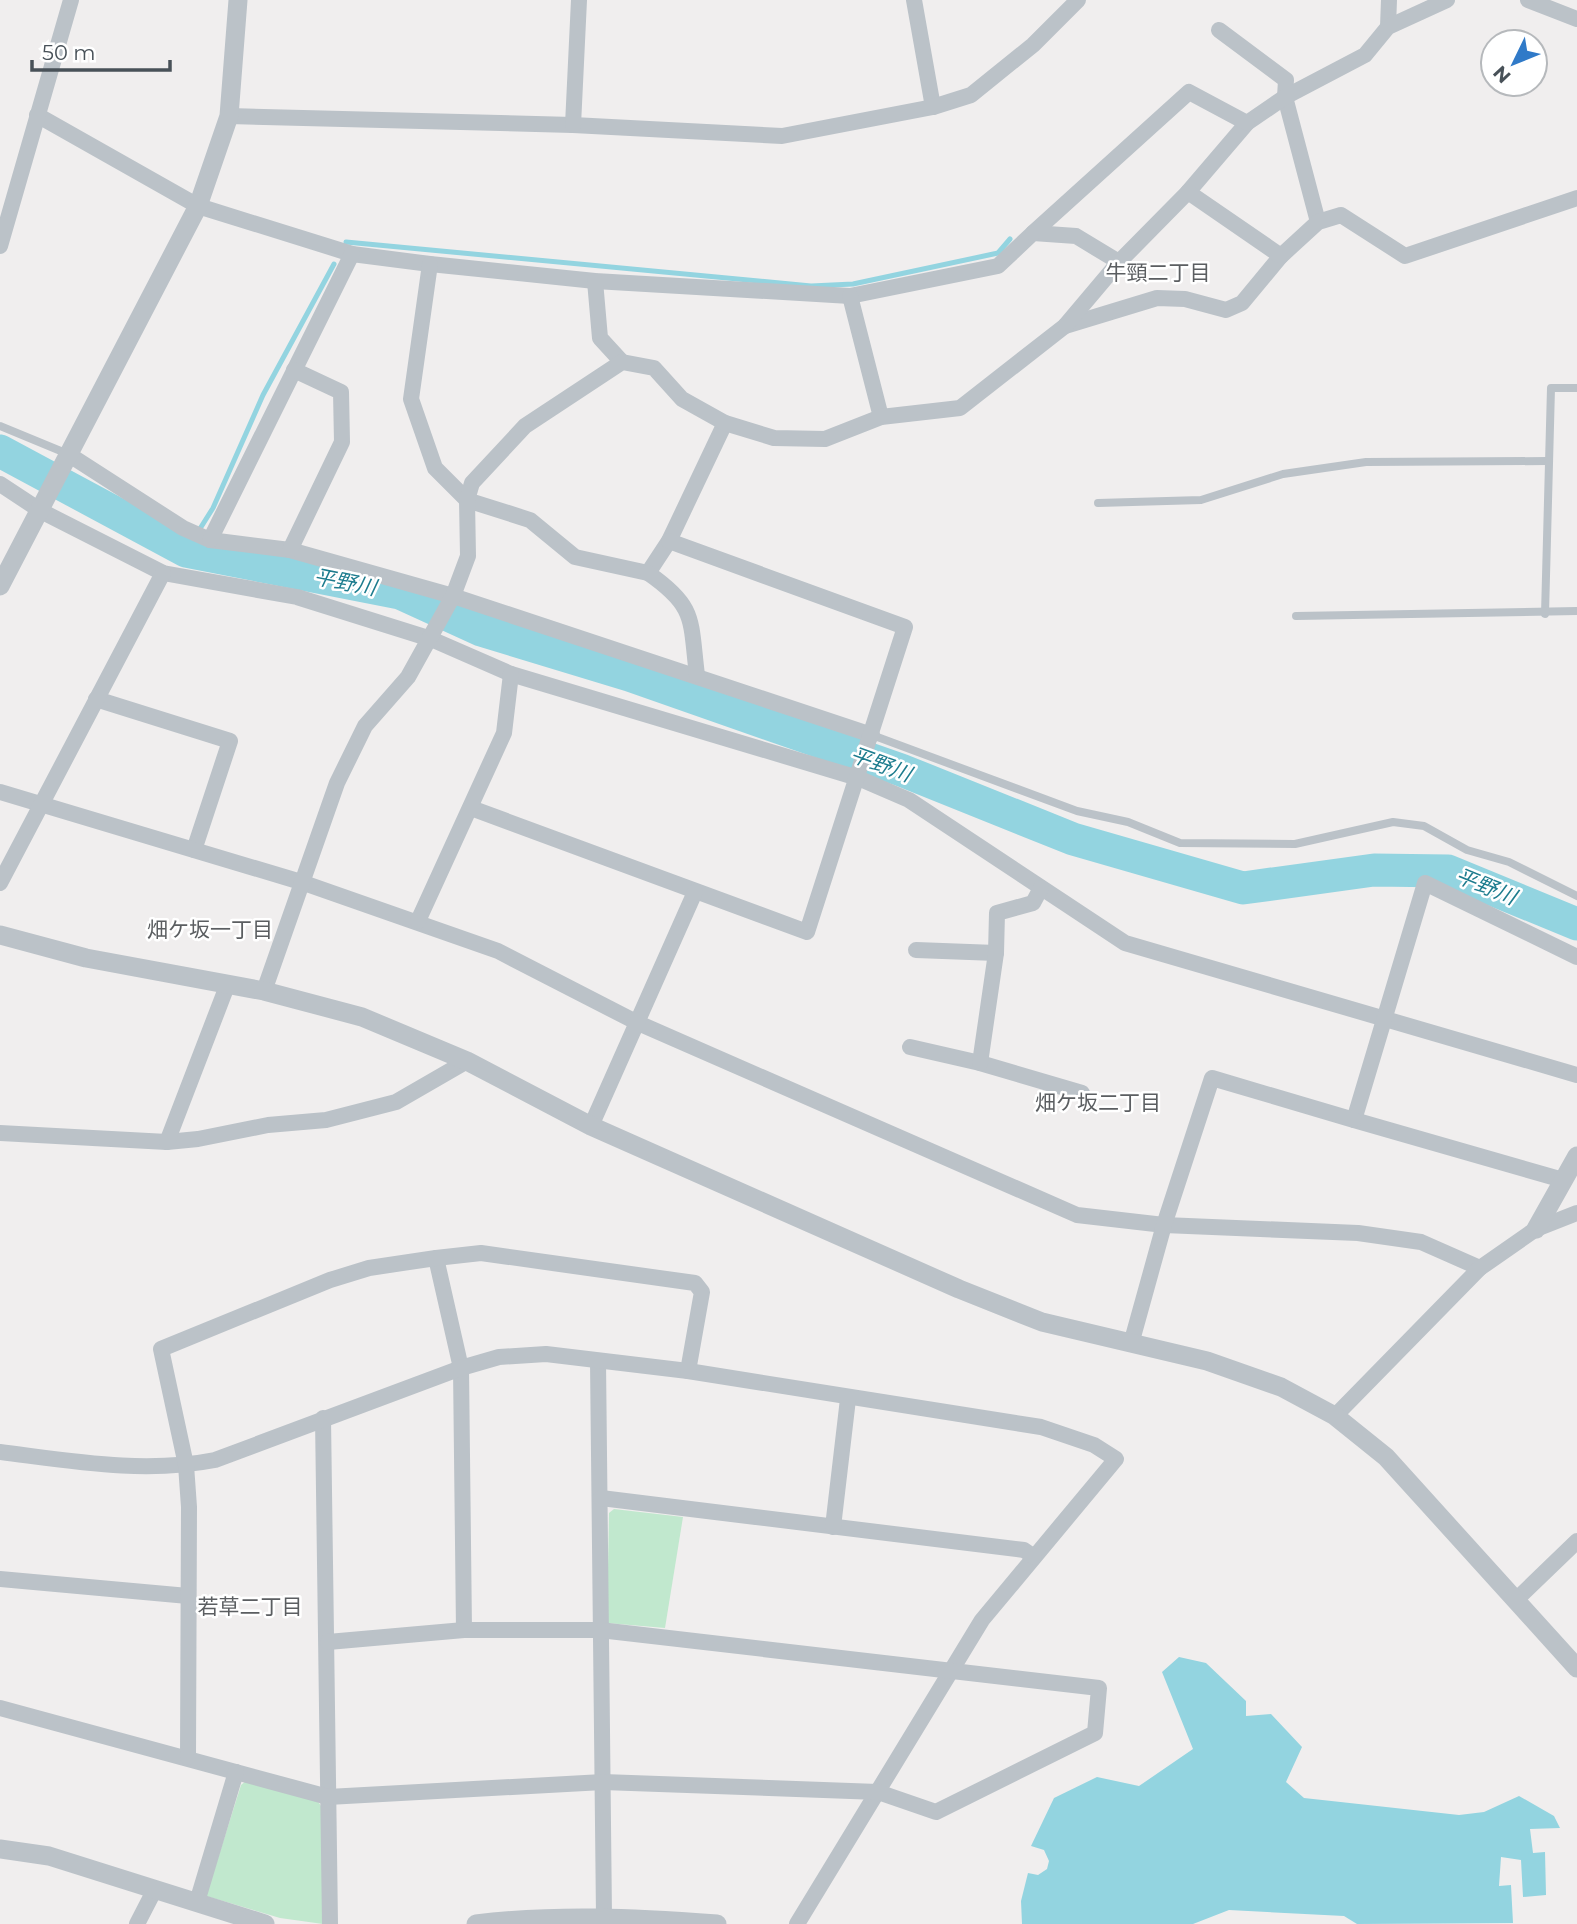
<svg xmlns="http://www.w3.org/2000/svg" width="1577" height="1924" font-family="Montserrat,'Noto Sans JP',sans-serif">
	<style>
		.green { fill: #c1e8ce }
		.water { fill: #93d4e0 }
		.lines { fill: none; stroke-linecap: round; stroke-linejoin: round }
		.stream { stroke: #93d4e0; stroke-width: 5 }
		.river { stroke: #93d4e0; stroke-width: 33 }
		.service { stroke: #bbc2c8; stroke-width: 8 }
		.minor { stroke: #bbc2c8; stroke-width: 16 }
		.tertiary { stroke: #bbc2c8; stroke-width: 19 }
		.labels { text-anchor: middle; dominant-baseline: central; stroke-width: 5; stroke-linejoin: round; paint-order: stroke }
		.neighbourhood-label { font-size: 21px; fill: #5b5e61; stroke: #fff }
		.water-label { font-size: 21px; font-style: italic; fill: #1d7c8e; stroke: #fff }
	</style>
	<rect width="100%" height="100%" fill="#f0eeee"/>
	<g class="green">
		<polygon points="614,1509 683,1517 665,1628 607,1623 609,1513"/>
		<polygon points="246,1781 317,1800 323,1809 323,1924 280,1918 206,1896 241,1785"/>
	</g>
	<polygon class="water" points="1179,1657 1206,1663 1246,1701 1246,1716 1271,1714 1302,1747 1286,1782 1304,1798 1459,1815 1484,1812 1519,1796 1554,1816 1560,1828 1530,1829 1533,1853 1545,1852 1546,1895 1523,1897 1521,1860 1501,1857 1499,1886 1511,1885 1513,1923 1357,1924 1344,1916 1229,1910 1193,1924 1022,1924 1021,1901 1028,1873 1038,1875 1047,1869 1049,1861 1044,1850 1031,1846 1054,1798 1097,1777 1139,1786 1193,1749 1162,1672"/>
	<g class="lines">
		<g class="stream">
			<polyline points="346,242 811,286 853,284 998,253 1010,239"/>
			<polyline points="186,551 213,508 263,395 334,264"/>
		</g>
		<polyline class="river" points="0,451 186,551 400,593 481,630 629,675 901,770 1073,839 1243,888 1374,870 1448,871 1577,924"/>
		<g class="service">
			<polyline points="0,426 68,454"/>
			<polyline points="1098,503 1201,500 1283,474 1366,462 1547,461"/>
			<polyline points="1545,614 1551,388 1577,388"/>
			<polyline points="1296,616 1577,611"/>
			<polyline points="872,735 1077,811 1128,822 1180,843 1295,844 1393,822 1424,826 1467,850 1509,862 1577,896"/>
		</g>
		<g class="minor">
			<polyline points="914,0 933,107"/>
			<polyline points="1528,0 1577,19"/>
			<polyline points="1388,27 1389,0"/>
			<polyline points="1219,30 1286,80 1285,97 1318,222"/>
			<polyline points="37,115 198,206 352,254 430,264 595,281 850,296 998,266 1033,233 1076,236 1119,262"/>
			<polyline points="229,116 573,125 782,136 933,107 971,95 1033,45 1078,0"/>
			<polyline points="573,125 579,0"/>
			<polyline points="1188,192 1247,123 1285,97 1365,55 1388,27 1447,0"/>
			<polyline points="1033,233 1189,92 1247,123"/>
			<polyline points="0,246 71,0"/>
			<polyline points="430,264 411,399 435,468 467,500 530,520 575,557 648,573 669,541 725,423"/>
			<polyline points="595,281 600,338 622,362"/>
			<polyline points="850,296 881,417"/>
			<polyline points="1065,326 1157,298 1185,299 1226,310 1242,303 1281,256"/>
			<polyline points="68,454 183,528 210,540 290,550 453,596 872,735"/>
			<polyline points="0,484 41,511 163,573 297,597 431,639 511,674 858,778 909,800 1125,943 1577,1075"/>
			<polyline points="210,540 352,254"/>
			<polyline points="290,550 342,442 341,392 294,370"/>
			<path d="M648 573C697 607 690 620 697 675"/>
			<polyline points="96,699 230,741 194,850"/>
			<polyline points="0,792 301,882 498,951 638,1023 1077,1215 1164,1225 1358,1233 1421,1242 1480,1268"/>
			<polyline points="471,808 807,932 905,627 669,541"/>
			<polyline points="0,883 163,573"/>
			<polyline points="418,921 504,733 511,674"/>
			<polyline points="916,950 996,953"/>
			<polyline points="264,991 337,783 365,726 408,677 453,596 468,556 467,500 472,483 525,426 622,362 654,368 682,399 725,423 774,438 825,439 881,417 960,408 1065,326 1119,262 1188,192 1281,256 1318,222 1341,215 1405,256 1577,198"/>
			<polyline points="910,1047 980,1063 1082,1093"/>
			<polyline points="980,1063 996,953 997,913 1033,903 1041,888"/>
			<polyline points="591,1126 695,892"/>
			<polyline points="0,1133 167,1142 198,1139 268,1125 326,1120 396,1102 467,1061"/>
			<polyline points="167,1142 227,986"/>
			<polyline points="1563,1180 1354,1120 1425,883 1577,957"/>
			<polyline points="436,1258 461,1368 464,1630"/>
			<polyline points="1131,1344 1164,1225 1212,1078 1354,1120"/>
			<polyline points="598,1361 604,1916"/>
			<polyline points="1335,1416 1480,1268 1536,1229 1577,1213"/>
			<polyline points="323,1418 330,1924"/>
			<path d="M0 1452C72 1461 144 1474 215 1460L461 1368 499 1357 546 1354 688 1371 1041 1427 1094 1445 1116 1459 982 1620 797 1924"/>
			<polyline points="601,1498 1024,1550 1034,1557"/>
			<polyline points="833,1527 848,1399"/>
			<polyline points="0,1579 188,1596"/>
			<polyline points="1517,1599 1577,1541"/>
			<polyline points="0,1708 328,1797 603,1782 878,1792 936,1812 1095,1733 1099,1688 600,1630 464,1630 328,1642"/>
			<polyline points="188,1757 189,1507 186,1465 161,1349 330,1280 369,1268 436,1258 481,1253 695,1283 702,1292 688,1371"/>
			<polyline points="197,1902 236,1772"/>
			<polyline points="137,1924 154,1891"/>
		</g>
		<g class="tertiary">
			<polyline points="0,586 198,206 229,116 238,0"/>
			<polyline points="0,935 86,958 264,991 362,1017 467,1061 591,1126 959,1289 1042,1322 1207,1361 1281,1387 1335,1416 1386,1457 1577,1668"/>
			<polyline points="1536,1229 1577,1156"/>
			<polyline points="0,1849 49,1856 265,1924"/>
			<path d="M476 1924C559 1914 634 1918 717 1924"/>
		</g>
	</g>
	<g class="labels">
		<g class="neighbourhood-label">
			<text x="1158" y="272">牛頸二丁目</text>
			<text x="210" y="929">畑ケ坂一丁目</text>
			<text x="1098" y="1102">畑ケ坂二丁目</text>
			<text x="250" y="1606">若草二丁目</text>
		</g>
		<g class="water-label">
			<text transform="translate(345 582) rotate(11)">平野川</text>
			<text transform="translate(881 764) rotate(20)">平野川</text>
			<text transform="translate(1486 886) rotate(22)">平野川</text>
		</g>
	</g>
	<g transform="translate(1514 63) rotate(227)"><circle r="33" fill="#ffffff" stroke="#b6b9bc" stroke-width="2"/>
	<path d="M0-5L12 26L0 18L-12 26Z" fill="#307ac8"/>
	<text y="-10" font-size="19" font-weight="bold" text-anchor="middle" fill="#485158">N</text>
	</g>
	<path d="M32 60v10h138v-10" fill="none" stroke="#485158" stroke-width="3.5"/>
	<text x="42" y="60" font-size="21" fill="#485158" stroke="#ffffff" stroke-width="5" paint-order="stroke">50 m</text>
</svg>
